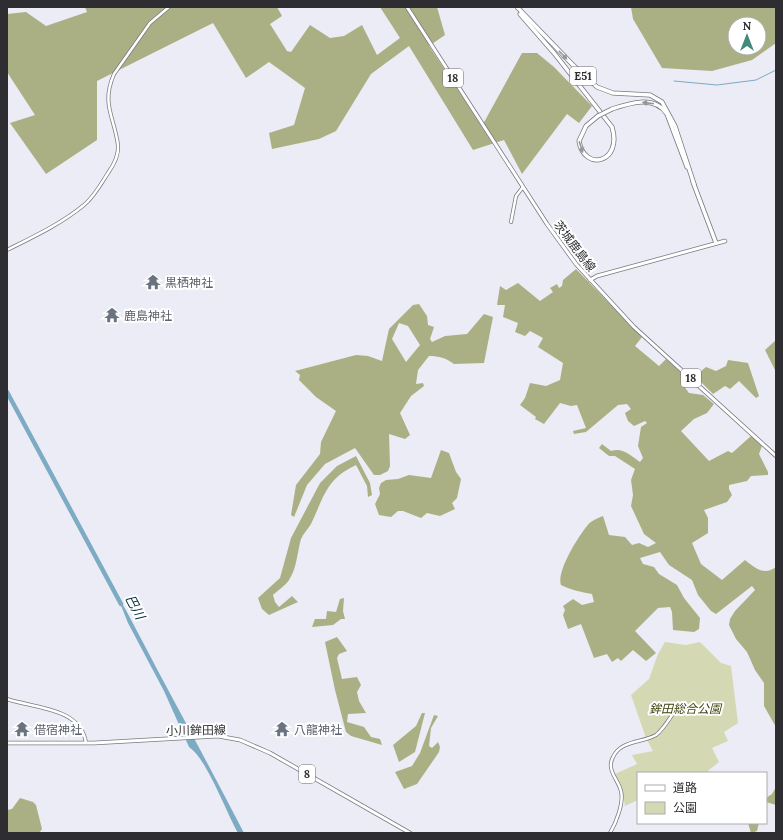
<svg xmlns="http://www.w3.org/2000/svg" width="783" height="840" font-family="Lora,'Noto Sans JP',serif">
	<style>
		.green { fill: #d5d9b3 }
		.forest { fill: #abb084; fill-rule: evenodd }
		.water { fill: #7dabc3 }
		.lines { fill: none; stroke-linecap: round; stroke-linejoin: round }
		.stream { stroke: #7dabc3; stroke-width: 1 }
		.river { stroke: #7dabc3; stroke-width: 4.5 }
		.minor-casing { stroke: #797a82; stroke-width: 4 }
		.major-casing { stroke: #797a82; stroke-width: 4.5 }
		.highway-casing { stroke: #797a82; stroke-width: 5 }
		.minor { stroke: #fff; stroke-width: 2.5 }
		.major { stroke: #fff; stroke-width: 3 }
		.highway { stroke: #fff; stroke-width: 3.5 }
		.highway-bridge-casing { stroke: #797a82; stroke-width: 5; stroke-linecap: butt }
		.highway-bridge { stroke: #fff; stroke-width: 3.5 }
		.oneway { fill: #969698 }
		.labels { text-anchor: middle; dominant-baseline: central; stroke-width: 4; stroke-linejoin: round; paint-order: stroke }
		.shield { fill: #fff; stroke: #6d6d70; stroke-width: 1 }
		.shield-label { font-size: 11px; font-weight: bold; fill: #2e2e32 }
		.street-label { font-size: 12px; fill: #2e2e32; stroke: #fff }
		.worship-label { font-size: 12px; fill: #5b616d; stroke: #fff; text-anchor: start }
		.park-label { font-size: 12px; font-style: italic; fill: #40440f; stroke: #fff }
		.water-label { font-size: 13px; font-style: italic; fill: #093144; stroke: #fff }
	</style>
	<rect width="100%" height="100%" fill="#ebecf5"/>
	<polygon class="green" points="665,642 686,645 700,642 721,663 731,666 738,723 724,732 728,741 712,748 719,762 709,770 708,773 638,773 638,800 625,806 622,789 615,774 637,764 632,755 653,751 646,738 631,695 649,679 658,654"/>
	<g class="forest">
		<polygon points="85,7 277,7 282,16 270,24 287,51 291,52 310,25 330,38 344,36 362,25 377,55 400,38 380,7 437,7 445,35 429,46 482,126 522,53 537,53 554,67 592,106 579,123 567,114 522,174 504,140 473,150 409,46 371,74 336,131 319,139 272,149 269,133 294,125 305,88 269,62 246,78 213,23 97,81 97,140 46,174 10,123 35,115 7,72 7,14 26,12 46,26 87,12"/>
		<path d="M631 7H776V43L752 60 712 71 662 68 633 19ZM735 24H759V48H735Z"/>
		<path d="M576 269 642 337 635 346 659 366 666 359 687 378 683 385 689 393 703 395 714 404 707 413 694 419 681 431 709 461 728 451 732 453 751 436 762 446 759 454 768 472V475L751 476 747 481 729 485V489L732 495 727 502 704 510 708 518V533L692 543 701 564 722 580 745 560C755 568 764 576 776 567V727L764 706V683L755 670 747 652 736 639 729 625 730 619 735 611 755 590 752 586 716 614 711 611 698 595 692 580 669 565 660 552 640 558 643 564 654 567 659 574 677 585 684 598 700 618 699 629 694 632 673 630 672 612 670 607 658 608 635 631 656 653 646 661 633 650 621 661 618 658 612 662 607 654 594 658 581 624 568 629 563 615 565 610 563 606 573 599 582 605 594 602 592 594C581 592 571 590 561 585 556 572 578 537 587 526 590 521 598 518 603 516L609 535 625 537 632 545 639 543 648 547 656 543 644 534 631 506 633 495 631 480 635 469 615 456H609L599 448 602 444 611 451C623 447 631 456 640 462L643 458 638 446 641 427 647 423 645 421 634 426 628 421 625 413 631 409 627 404 618 405 586 432 574 434 573 431 586 428 577 405 571 406 560 403 544 424 535 419 536 417 520 405 525 398 530 383 546 386 560 380 563 363 538 347 543 338 530 331 525 336 515 332 518 323 503 317 505 305H497L500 286 506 290 518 283 540 301 553 292 550 288 557 284 559 288 562 286 563 280Z"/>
		<path d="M419 304 427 316 428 325 434 327 430 339 432 342 445 336 467 334 484 314 493 317 484 363 454 364C446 358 439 356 429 356L418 370 416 384 423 383 424 386 411 396 400 413 410 435 405 439 389 434 390 466 388 471 380 475H374L355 448 325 464 307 485 294 517 291 515 296 485 320 454 321 442 336 411 316 397 299 380 300 375 295 371 356 355 368 356 382 361 389 329 413 305ZM399 323 408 326 420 345 406 362 392 339Z"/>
		<polygon points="776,340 776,372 765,350"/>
		<polygon points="728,360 748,363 759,396 756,398 739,381 730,389 725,386 713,394 695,376 706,367 716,371 726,366"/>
		<polygon points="441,450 449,453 456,472 461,479 457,498 452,503 455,509 440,516 427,513 421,518 403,511 398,511 391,517 379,515 375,504 380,494 379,488 381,483 386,480 398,479 409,475 431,478"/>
		<path d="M356 456 370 483 372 495 368 497 367 486 356 465C326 479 324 497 311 524 308 529 303 534 301 539 297 553 297 568 289 580 285 586 278 590 273 595L275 602 279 607 292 596 298 602 269 615 262 609 258 598 280 578 291 538 320 483 337 466Z"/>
		<polygon points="344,598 343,611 345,619 341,619 333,625 312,627 315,619 326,619 327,611 336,612 340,599"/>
		<polygon points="337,637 347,651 339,654 337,658 342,679 357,677 361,685 357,692 359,701 366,713 348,714 347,722 364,727 371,737 380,739 382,745 351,736 346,732 335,690 325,642"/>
		<polygon points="422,713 425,713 415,752 399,762 393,745 416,726"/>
		<polygon points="434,715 438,716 431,728 429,746 432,748 438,742 440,747 439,752 417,784 404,789 395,772 412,766 420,753"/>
		<polygon points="776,787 776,805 766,802 766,798 772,794"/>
		<polygon points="20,798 33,802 36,805 42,829 39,833 7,833 7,810 12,809"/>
		<polygon points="748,823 759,823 757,831 751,833"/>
	</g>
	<path class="water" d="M116 593C131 618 144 645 158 671 187 725 216 779 244 833H238C226 812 207 759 189 747L164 691 128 623Z"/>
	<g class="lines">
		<polyline class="stream" points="674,81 717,85 756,80 776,70"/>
		<polyline class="river" points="7,392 121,604"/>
		<g class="minor-casing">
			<g id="minor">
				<polyline points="511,222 516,196 523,187"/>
				<path d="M7 250C33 237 61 224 84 205 94 197 101 184 108 173 113 166 119 155 118 145 114 116 101 104 114 74L150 23 169 7"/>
				<path d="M7 699C33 708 81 707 86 743"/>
				<path d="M610 833C616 823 624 803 621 791 618 779 606 770 613 757 621 740 642 743 656 735 664 729 671 716 677 708"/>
			</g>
		</g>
		<g class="major-casing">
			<g id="major">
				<polyline points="407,7 547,224 576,264 634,327 776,456"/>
				<polyline points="590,280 597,276 725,241"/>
				<polyline points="7,743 94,743 218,736 240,740 270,753 410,833"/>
			</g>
		</g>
		<g class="highway-casing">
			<g id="highway">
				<polyline points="517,7 572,64 597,87 613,93 650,95 662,102 675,126 694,184"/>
				<path d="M520 14 554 53 612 127C623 163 584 172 579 141L586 126 598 116"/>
				<path d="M612 109C630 103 654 95 667 114L687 167"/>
				<polyline points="693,182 716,243"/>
			</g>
		</g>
		<use href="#minor" class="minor"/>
		<use href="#major" class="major"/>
		<use href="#highway" class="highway"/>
		<g class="highway-bridge-casing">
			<polyline id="highway-bridge" points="598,116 612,109"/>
		</g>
		<use href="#highway-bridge" class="highway-bridge"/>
	</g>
	<defs><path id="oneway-solid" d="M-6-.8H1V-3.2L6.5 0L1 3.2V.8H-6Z"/></defs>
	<g class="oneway">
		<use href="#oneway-solid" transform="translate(563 55) rotate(46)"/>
		<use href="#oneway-solid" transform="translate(648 103) rotate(-173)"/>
		<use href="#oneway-solid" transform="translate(581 147) rotate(72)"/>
	</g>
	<defs>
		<g id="temple-bare" transform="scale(1.2)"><path d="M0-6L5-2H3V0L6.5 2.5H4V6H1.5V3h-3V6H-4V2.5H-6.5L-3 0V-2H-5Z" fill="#6b7280" stroke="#fff" stroke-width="2.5" paint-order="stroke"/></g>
	</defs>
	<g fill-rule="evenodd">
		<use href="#temple-bare" x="153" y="282"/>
		<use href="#temple-bare" x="112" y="315"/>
		<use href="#temple-bare" x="22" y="729"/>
		<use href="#temple-bare" x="282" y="729"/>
	</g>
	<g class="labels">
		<g class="shield">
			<rect x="570" y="67" width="26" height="18" rx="3"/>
			<rect x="443" y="69" width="20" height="18" rx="3"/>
			<rect x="681" y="369" width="20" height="18" rx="3"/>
			<rect x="299" y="765" width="16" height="18" rx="3"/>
		</g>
		<g class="shield-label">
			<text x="583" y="76">E51</text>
			<text x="453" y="78">18</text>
			<text x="691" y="378">18</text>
			<text x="307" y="774">8</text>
		</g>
		<g class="street-label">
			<text transform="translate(575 246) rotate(53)">茨城鹿島線</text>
			<text transform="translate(196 730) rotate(-1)">小川鉾田線</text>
		</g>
		<g class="worship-label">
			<text x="165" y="282">黒栖神社</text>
			<text x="124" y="315">鹿島神社</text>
			<text x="34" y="729">借宿神社</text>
			<text x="294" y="729">八龍神社</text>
		</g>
		<g class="park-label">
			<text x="685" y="708">鉾田総合公園</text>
		</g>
		<g class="water-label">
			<text transform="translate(135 607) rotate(62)">巴川</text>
		</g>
	</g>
	<rect width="783" height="840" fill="none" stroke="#2e2e32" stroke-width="16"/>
	<rect x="637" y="772" width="130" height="52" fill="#ffffff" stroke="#ababad"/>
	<rect x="645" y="785" width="20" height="6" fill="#ffffff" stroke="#ababad"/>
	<text x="673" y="792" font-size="12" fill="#2e2e32">道路</text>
	<rect x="645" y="802" width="20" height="12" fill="#d5d9b3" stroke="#ababad"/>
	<text x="673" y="812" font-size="12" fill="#2e2e32">公園</text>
	<g transform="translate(747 36)"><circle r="19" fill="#ffffff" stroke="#ababad"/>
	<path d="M0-3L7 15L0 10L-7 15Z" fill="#44897e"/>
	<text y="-6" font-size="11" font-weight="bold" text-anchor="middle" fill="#2e2e32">N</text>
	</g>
</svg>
